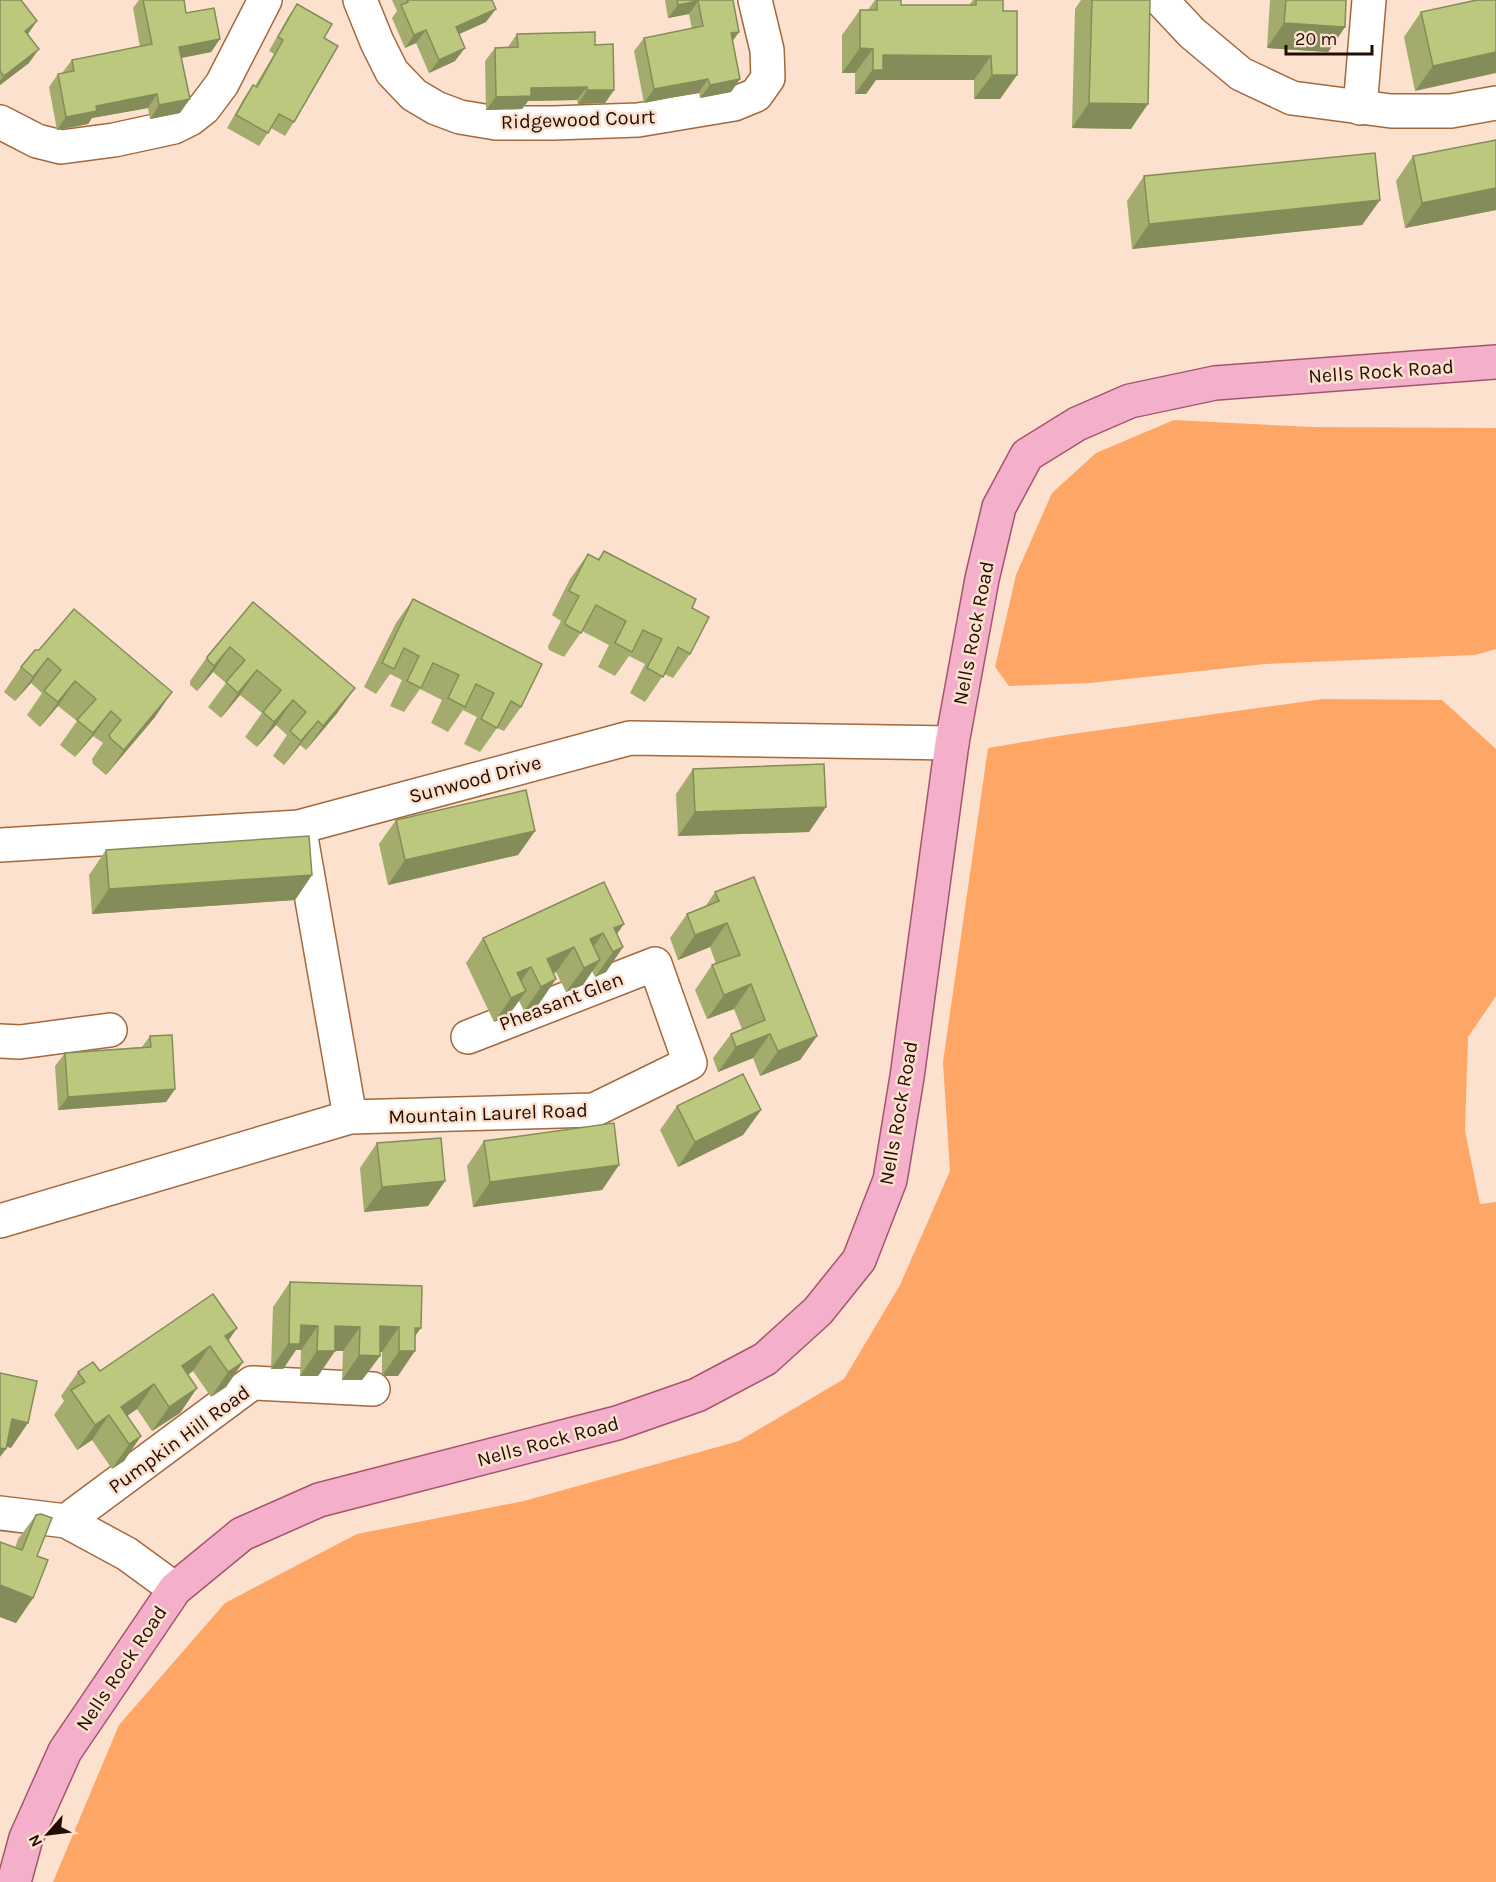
<svg xmlns="http://www.w3.org/2000/svg" width="1496" height="1882" font-family="Karla,sans-serif">
<style>
.green{fill:#fea666}
.lines{fill:none;stroke-linecap:round;stroke-linejoin:round}
.minor-casing{stroke:#a4683d;stroke-width:36}
.major-casing{stroke:#a6546e;stroke-width:36}
.minor{stroke:#fff;stroke-width:33}
.major{stroke:#f4afcb;stroke-width:33}
.wall{fill:#a3ac6d}
.shaded-wall{fill:#848c59}
.building{fill:#bdc87f;stroke:#848c59;stroke-width:1.5}
.labels{text-anchor:middle;stroke-width:5;stroke-linejoin:round;paint-order:stroke}
.street-label{font-size:20px;fill:#230d00;stroke:#fce1cf}
</style>
<rect width="100%" height="100%" fill="#fce1cf"/>
<!-- green -->
<g class="green">
<path d="M 1174,420 L 1311,427 L 1496,428 L 1496,649 L 1475,655 L 1265,664 L 1090,683 L 1009,686 L 995,667 L 1016,575 L 1052,493 L 1096,453 Z"/>
<path d="M 1323,699 L 1442,700 L 1496,749 L 1496,996 L 1468,1037 L 1465,1131 L 1480,1204 L 1496,1202 L 1496,1882 L 53,1882 L 119,1725 L 225,1603 L 357,1534 L 524,1501 L 739,1441 L 844,1379 L 900,1285 L 950,1171 L 943,1062 L 988,748 L 1065,735 Z"/>
</g>
<g class="lines">
<!-- minor casing -->
<g class="minor-casing">
<g id="minor">
<path d="M 360,0 L 377,42 L 392,72 L 414,95 L 436,108 L 460,117 L 496,123 L 554,123 L 638,120 L 734,104 L 756,95 L 768,78 L 767,50 L 755,0"/>
<path d="M 1161,0 L 1192,33 L 1241,74 L 1292,98 L 1391,111 L 1451,111 L 1496,103"/>
<path d="M 1360,108 L 1369,0"/>
<path d="M 0,122 L 37,141 L 61,147 L 114,140 L 174,127 L 190,119 L 204,108 L 222,84 L 265,0"/>
<path d="M 301,837 L 350,1117"/>
<path d="M 0,845 L 299,827 L 630,738 L 952,743"/>
<path d="M 0,1041 L 20,1042 L 110,1030"/>
<path d="M 0,1221 L 350,1117 L 594,1110 L 690,1063 L 655,964 L 468,1037"/>
<path d="M 0,1513 L 66,1521 L 127,1554 L 175,1589"/>
<path d="M 66,1521 L 252,1383 L 373,1389"/>
</g>
</g>
<!-- major casing -->
<g class="major-casing">
<path id="major" d="M 14,1882 L 26,1838 L 65,1751 L 175,1589 L 242,1534 L 319,1500 L 617,1423 L 697,1395 L 765,1359 L 818,1311 L 859,1260 L 890,1180 L 907,1077 L 952,743 L 982,579 L 999,507 L 1027,455 L 1077,424 L 1130,401 L 1215,383 L 1496,362"/>
</g>
<!-- minor -->
<use href="#minor" class="minor"/>
<!-- major -->
<use href="#major" class="major"/>
</g>
<!-- wall -->
<g class="wall">
<path d="M 0,0 L 27,35 L 29,63 L 0,85 Z"/>
<path d="M 139,0 L 184,0 L 186,13 L 220,39 L 211,52 L 182,58 L 180,113 L 150,119 L 148,108 L 92,118 L 88,124 L 57,130 L 49,87 L 58,74 L 62,73 L 72,60 L 140,47 L 133,8 Z"/>
<path d="M 392,0 L 492,0 L 486,22 L 459,34 L 455,61 L 429,73 L 416,43 L 405,48 L 392,18 L 397,11 Z"/>
<path d="M 665,0 L 733,0 L 733,41 L 740,79 L 731,92 L 700,98 L 699,92 L 644,103 L 634,51 L 644,38 L 692,29 L 689,14 L 668,18 Z"/>
<path d="M 875,0 L 901,0 L 901,5 L 969,5 L 973,0 L 1003,0 L 1003,11 L 1017,75 L 1000,99 L 974,99 L 974,80 L 876,80 L 866,94 L 855,94 L 855,73 L 842,73 L 842,35 L 860,10 L 868,10 Z"/>
<path d="M 1081,0 L 1150,0 L 1131,129 L 1072,128 L 1075,9 Z"/>
<path d="M 1270,0 L 1346,0 L 1345,27 L 1328,52 L 1267,48 Z"/>
<path d="M 1496,0 L 1415,91 L 1404,37 L 1421,12 Z"/>
<path d="M 297,4 L 324,38 L 294,122 L 285,136 L 271,128 L 259,146 L 227,128 L 244,98 L 253,85 L 255,86 L 274,54 L 269,51 L 288,17 Z"/>
<path d="M 517,34 L 595,45 L 614,90 L 605,103 L 578,104 L 577,100 L 528,101 L 522,109 L 486,110 L 485,61 L 495,48 L 508,47 Z"/>
<path d="M 1496,140 L 1496,210 L 1405,228 L 1396,181 L 1413,156 Z"/>
<path d="M 1144,176 L 1380,200 L 1362,225 L 1132,249 L 1127,201 Z"/>
<path d="M 604,551 L 692,608 L 690,654 L 673,678 L 664,674 L 645,702 L 630,693 L 645,664 L 629,656 L 615,676 L 598,667 L 609,645 L 582,631 L 564,657 L 549,650 L 548,646 L 561,621 L 552,615 L 570,579 L 588,554 L 598,559 Z"/>
<path d="M 413,599 L 521,707 L 504,731 L 497,728 L 480,752 L 464,744 L 477,717 L 463,710 L 448,732 L 431,723 L 442,700 L 420,689 L 404,712 L 390,706 L 402,680 L 390,674 L 376,694 L 364,687 L 396,623 Z"/>
<path d="M 253,602 L 338,712 L 306,750 L 300,745 L 284,765 L 273,756 L 287,735 L 276,725 L 257,747 L 245,737 L 262,713 L 240,695 L 221,718 L 208,707 L 226,683 L 213,672 L 197,691 L 190,685 L 190,681 L 207,657 Z"/>
<path d="M 35,650 L 155,717 L 106,775 L 93,764 L 92,759 L 103,743 L 93,736 L 75,757 L 60,745 L 77,721 L 58,706 L 40,727 L 27,715 L 42,693 L 31,683 L 15,701 L 4,692 L 21,667 Z"/>
<path d="M 693,769 L 826,807 L 809,832 L 678,836 L 676,794 Z"/>
<path d="M 396,820 L 535,831 L 518,855 L 388,885 L 379,844 Z"/>
<path d="M 106,850 L 312,875 L 295,900 L 92,914 L 89,875 Z"/>
<path d="M 604,882 L 617,934 L 623,947 L 606,972 L 595,977 L 592,971 L 583,985 L 566,992 L 556,972 L 554,973 L 539,1004 L 524,1011 L 519,1001 L 508,1016 L 494,1022 L 466,963 L 483,938 Z"/>
<path d="M 715,892 L 817,1036 L 800,1060 L 760,1076 L 753,1058 L 718,1072 L 713,1058 L 731,1034 L 742,1029 L 734,1009 L 707,1019 L 695,990 L 712,965 L 716,964 L 710,947 L 678,960 L 670,938 L 687,914 L 705,907 Z"/>
<path d="M 150,1036 L 175,1089 L 166,1102 L 58,1110 L 55,1066 L 65,1053 L 142,1047 Z"/>
<path d="M 677,1106 L 761,1110 L 743,1135 L 678,1167 L 660,1130 Z"/>
<path d="M 484,1141 L 619,1165 L 602,1190 L 473,1207 L 467,1166 Z"/>
<path d="M 377,1143 L 445,1181 L 428,1206 L 364,1212 L 360,1168 Z"/>
<path d="M 290,1282 L 422,1286 L 415,1335 L 398,1376 L 382,1376 L 382,1352 L 380,1352 L 380,1356 L 362,1380 L 342,1380 L 343,1351 L 335,1351 L 318,1376 L 300,1376 L 301,1350 L 296,1350 L 283,1369 L 271,1369 L 273,1307 Z"/>
<path d="M 237,1328 L 228,1340 L 243,1362 L 226,1387 L 211,1397 L 193,1371 L 188,1375 L 197,1388 L 180,1413 L 152,1431 L 137,1409 L 127,1416 L 141,1436 L 124,1461 L 112,1469 L 92,1440 L 77,1450 L 54,1415 L 64,1401 L 61,1396 L 78,1372 L 100,1371 Z"/>
<path d="M 36,1515 L 37,1556 L 33,1598 L 16,1623 L 0,1617 L 0,1542 L 15,1548 L 18,1539 Z"/>
</g>
<!-- shaded-wall -->
<g class="shaded-wall">
<path d="M 698,1 L 689,14 L 668,18 L 678,5 Z"/>
<path d="M 496,9 L 486,22 L 446,40 L 456,27 Z"/>
<path d="M 37,21 L 28,34 L 15,44 L 25,31 Z"/>
<path d="M 1284,23 L 1345,27 L 1328,52 L 1267,48 Z"/>
<path d="M 426,30 L 416,43 L 405,48 L 414,35 Z"/>
<path d="M 739,32 L 730,45 L 731,33 Z"/>
<path d="M 220,39 L 211,52 L 170,60 L 179,47 Z"/>
<path d="M 465,48 L 455,61 L 429,73 L 439,60 Z"/>
<path d="M 860,48 L 873,49 L 855,73 L 842,73 Z"/>
<path d="M 39,49 L 29,63 L 0,85 L 0,81 L 4,76 Z"/>
<path d="M 1496,52 L 1496,73 L 1415,91 L 1433,66 Z"/>
<path d="M 883,55 L 991,56 L 974,80 L 876,80 L 866,94 L 855,94 Z"/>
<path d="M 992,75 L 1017,75 L 1000,99 L 974,99 Z"/>
<path d="M 708,79 L 699,92 L 644,103 L 654,89 Z"/>
<path d="M 740,79 L 731,92 L 700,98 L 710,85 Z"/>
<path d="M 587,87 L 577,100 L 528,101 L 522,109 L 486,110 L 496,97 L 531,88 Z"/>
<path d="M 587,90 L 614,90 L 605,103 L 578,104 Z"/>
<path d="M 157,94 L 148,108 L 92,118 L 88,124 L 57,130 L 66,117 L 96,106 Z"/>
<path d="M 190,99 L 180,113 L 150,119 L 159,105 Z"/>
<path d="M 1089,103 L 1148,104 L 1131,129 L 1072,128 Z"/>
<path d="M 1496,188 L 1496,210 L 1405,228 L 1422,203 Z"/>
<path d="M 1380,200 L 1362,225 L 1132,249 L 1149,224 Z"/>
<path d="M 230,647 L 213,672 L 197,691 L 214,666 Z"/>
<path d="M 48,658 L 31,683 L 15,701 L 33,677 Z"/>
<path d="M 257,670 L 240,695 L 221,718 L 238,693 Z"/>
<path d="M 75,681 L 58,706 L 40,727 L 58,702 Z"/>
<path d="M 355,688 L 338,712 L 306,750 L 323,726 Z"/>
<path d="M 172,692 L 155,717 L 106,775 L 124,750 Z"/>
<path d="M 293,700 L 276,725 L 257,747 L 274,722 Z"/>
<path d="M 111,711 L 93,736 L 75,757 L 93,733 Z"/>
<path d="M 318,721 L 300,745 L 284,765 L 301,741 Z"/>
<path d="M 826,807 L 809,832 L 678,836 L 695,812 Z"/>
<path d="M 535,831 L 518,855 L 388,885 L 405,860 Z"/>
<path d="M 312,875 L 295,900 L 92,914 L 109,889 Z"/>
<path d="M 727,923 L 710,947 L 678,960 L 695,935 Z"/>
<path d="M 624,924 L 609,945 L 614,928 Z"/>
<path d="M 603,933 L 586,958 L 590,939 Z"/>
<path d="M 574,947 L 556,972 L 538,980 L 547,959 Z"/>
<path d="M 623,947 L 606,972 L 595,977 L 613,952 Z"/>
<path d="M 600,960 L 583,985 L 566,992 L 584,968 Z"/>
<path d="M 531,967 L 514,991 L 517,973 Z"/>
<path d="M 556,979 L 539,1004 L 524,1011 L 541,987 Z"/>
<path d="M 751,984 L 734,1009 L 707,1019 L 724,995 Z"/>
<path d="M 526,991 L 508,1016 L 494,1022 L 511,998 Z"/>
<path d="M 770,1034 L 753,1058 L 718,1072 L 736,1047 Z"/>
<path d="M 817,1036 L 800,1060 L 760,1076 L 778,1051 Z"/>
<path d="M 175,1089 L 166,1102 L 58,1110 L 68,1097 Z"/>
<path d="M 761,1110 L 743,1135 L 678,1167 L 695,1142 Z"/>
<path d="M 619,1165 L 602,1190 L 473,1207 L 490,1182 Z"/>
<path d="M 445,1181 L 428,1206 L 364,1212 L 382,1187 Z"/>
<path d="M 301,1325 L 318,1326 L 301,1350 L 296,1350 L 283,1369 L 271,1369 Z"/>
<path d="M 335,1326 L 360,1327 L 343,1351 L 318,1351 Z"/>
<path d="M 380,1326 L 399,1327 L 382,1352 L 363,1351 Z"/>
<path d="M 237,1328 L 220,1353 L 225,1336 Z"/>
<path d="M 415,1328 L 421,1328 L 404,1351 L 415,1351 L 398,1376 L 382,1376 Z"/>
<path d="M 210,1346 L 193,1371 L 164,1390 L 182,1366 Z"/>
<path d="M 317,1351 L 335,1351 L 318,1376 L 300,1376 Z"/>
<path d="M 359,1355 L 380,1356 L 362,1380 L 342,1380 Z"/>
<path d="M 243,1362 L 226,1387 L 211,1397 L 228,1372 Z"/>
<path d="M 154,1384 L 137,1409 L 115,1424 L 121,1407 Z"/>
<path d="M 197,1388 L 180,1413 L 152,1431 L 169,1407 Z"/>
<path d="M 109,1415 L 92,1440 L 77,1450 L 95,1425 Z"/>
<path d="M 12,1419 L 28,1423 L 11,1448 L 0,1445 Z"/>
<path d="M 141,1436 L 124,1461 L 112,1469 L 129,1444 Z"/>
<path d="M 0,1448 L 6,1449 L 0,1457 Z"/>
<path d="M 0,1585 L 33,1598 L 16,1623 L 0,1617 Z"/>
</g>
<!-- building -->
<g class="building">
<path d="M 0,0 L 21,0 L 37,21 L 25,31 L 39,49 L 4,76 L 0,71 Z"/>
<path d="M 143,0 L 184,0 L 186,13 L 214,8 L 220,39 L 179,47 L 190,99 L 159,105 L 157,94 L 96,106 L 97,111 L 66,117 L 58,74 L 74,71 L 72,60 L 152,44 Z"/>
<path d="M 407,0 L 492,0 L 496,9 L 456,27 L 465,48 L 439,60 L 426,30 L 414,35 L 401,5 L 408,2 Z"/>
<path d="M 677,0 L 733,0 L 739,32 L 731,33 L 740,79 L 710,85 L 708,79 L 654,89 L 644,38 L 703,26 L 698,1 L 678,5 Z"/>
<path d="M 877,0 L 901,0 L 901,5 L 976,5 L 976,0 L 1003,0 L 1003,11 L 1017,11 L 1017,75 L 992,75 L 991,56 L 883,55 L 883,70 L 873,70 L 873,49 L 860,48 L 860,10 L 877,10 Z"/>
<path d="M 1092,0 L 1150,0 L 1148,104 L 1089,103 Z"/>
<path d="M 1286,0 L 1346,0 L 1345,27 L 1284,23 Z"/>
<path d="M 1477,0 L 1496,0 L 1496,52 L 1433,66 L 1421,12 Z"/>
<path d="M 297,4 L 332,24 L 324,38 L 338,46 L 294,122 L 279,114 L 268,133 L 236,115 L 253,85 L 257,87 L 283,40 L 278,37 Z"/>
<path d="M 595,32 L 595,45 L 613,44 L 614,90 L 587,90 L 587,87 L 531,88 L 531,96 L 496,97 L 495,48 L 518,47 L 517,34 Z"/>
<path d="M 1496,140 L 1496,188 L 1422,203 L 1413,156 Z"/>
<path d="M 1375,153 L 1380,200 L 1149,224 L 1144,176 Z"/>
<path d="M 604,551 L 696,599 L 692,608 L 709,617 L 690,654 L 678,647 L 663,677 L 647,668 L 662,639 L 643,630 L 632,652 L 615,643 L 626,621 L 596,605 L 581,633 L 566,625 L 565,622 L 579,596 L 569,591 L 588,554 L 599,560 Z"/>
<path d="M 413,599 L 542,664 L 521,707 L 511,701 L 497,728 L 481,719 L 494,693 L 476,684 L 465,707 L 448,698 L 459,675 L 433,663 L 421,688 L 407,681 L 419,656 L 404,648 L 394,669 L 382,663 Z"/>
<path d="M 253,602 L 355,688 L 323,726 L 318,721 L 301,741 L 290,731 L 306,712 L 293,700 L 274,722 L 263,712 L 281,690 L 257,670 L 238,693 L 226,682 L 245,660 L 230,647 L 214,666 L 208,660 L 207,657 Z"/>
<path d="M 74,609 L 172,692 L 124,750 L 111,739 L 109,735 L 121,720 L 111,711 L 93,733 L 77,720 L 96,699 L 75,681 L 58,702 L 44,691 L 61,670 L 48,658 L 33,677 L 21,667 L 35,650 L 39,650 Z"/>
<path d="M 824,764 L 826,807 L 695,812 L 693,769 Z"/>
<path d="M 526,790 L 535,831 L 405,860 L 396,820 Z"/>
<path d="M 309,836 L 312,875 L 109,889 L 106,850 Z"/>
<path d="M 754,877 L 817,1036 L 778,1051 L 770,1034 L 736,1047 L 731,1034 L 765,1020 L 751,984 L 724,995 L 712,965 L 740,955 L 727,923 L 695,935 L 687,914 L 719,901 L 715,892 Z"/>
<path d="M 604,882 L 624,924 L 614,928 L 623,947 L 613,952 L 603,933 L 590,939 L 600,960 L 584,968 L 574,947 L 547,959 L 556,979 L 541,987 L 531,967 L 517,973 L 526,991 L 511,998 L 483,938 Z"/>
<path d="M 172,1035 L 175,1089 L 68,1097 L 65,1053 L 151,1047 L 150,1036 Z"/>
<path d="M 743,1074 L 761,1110 L 695,1142 L 677,1106 Z"/>
<path d="M 614,1123 L 619,1165 L 490,1182 L 484,1141 Z"/>
<path d="M 441,1138 L 445,1181 L 382,1187 L 377,1143 Z"/>
<path d="M 290,1282 L 422,1286 L 421,1328 L 415,1328 L 415,1351 L 399,1351 L 399,1327 L 380,1326 L 380,1356 L 359,1355 L 360,1327 L 335,1326 L 335,1351 L 317,1351 L 318,1326 L 301,1325 L 300,1344 L 289,1344 Z"/>
<path d="M 213,1294 L 237,1328 L 225,1336 L 243,1362 L 228,1372 L 210,1346 L 182,1366 L 197,1388 L 169,1407 L 154,1384 L 121,1407 L 141,1436 L 129,1444 L 109,1415 L 95,1425 L 71,1390 L 85,1382 L 78,1372 L 93,1362 L 100,1371 Z"/>
<path d="M 0,1373 L 37,1381 L 28,1423 L 12,1419 L 6,1449 L 0,1448 Z"/>
<path d="M 41,1514 L 52,1518 L 37,1556 L 48,1560 L 33,1598 L 0,1585 L 0,1542 L 22,1550 L 36,1515 Z"/>
</g>
<g class="labels">
<!-- street labels -->
<g class="street-label">
<text transform="translate(578 119) rotate(-2)" y="7">Ridgewood Court</text>
<text transform="translate(1381 371) rotate(-4)" y="7">Nells Rock Road</text>
<text transform="translate(973 633) rotate(-79)" y="7">Nells Rock Road</text>
<text transform="translate(475 779) rotate(-15)" y="7">Sunwood Drive</text>
<text transform="translate(561 1001) rotate(-21)" y="7">Pheasant Glen</text>
<text transform="translate(488 1113) rotate(-2)" y="7">Mountain Laurel Road</text>
<text transform="translate(898 1113) rotate(-80)" y="7">Nells Rock Road</text>
<text transform="translate(179 1439) rotate(-36)" y="7">Pumpkin Hill Road</text>
<text transform="translate(548 1441) rotate(-15)" y="7">Nells Rock Road</text>
<text transform="translate(121 1668) rotate(-56)" y="7">Nells Rock Road</text>
</g>
</g>
<!-- north arrow -->
<g transform="translate(48 1834) rotate(242)" stroke="#fce1cf" stroke-width="4.5" paint-order="stroke">
<path d="M0-4.5L10 22L0 15L-10 22Z" fill="#230d00"/>
<text y="-9" font-size="16" font-weight="bold" text-anchor="middle" fill="#230d00">N</text>
</g>
<!-- scale -->
<path d="M1286 45v9h86v-9" fill="none" stroke="#230d00" stroke-width="3"/>
<text x="1295" y="45" font-size="18" fill="#230d00" stroke="#fce1cf" stroke-width="4.5" paint-order="stroke">20 m</text>
</svg>
